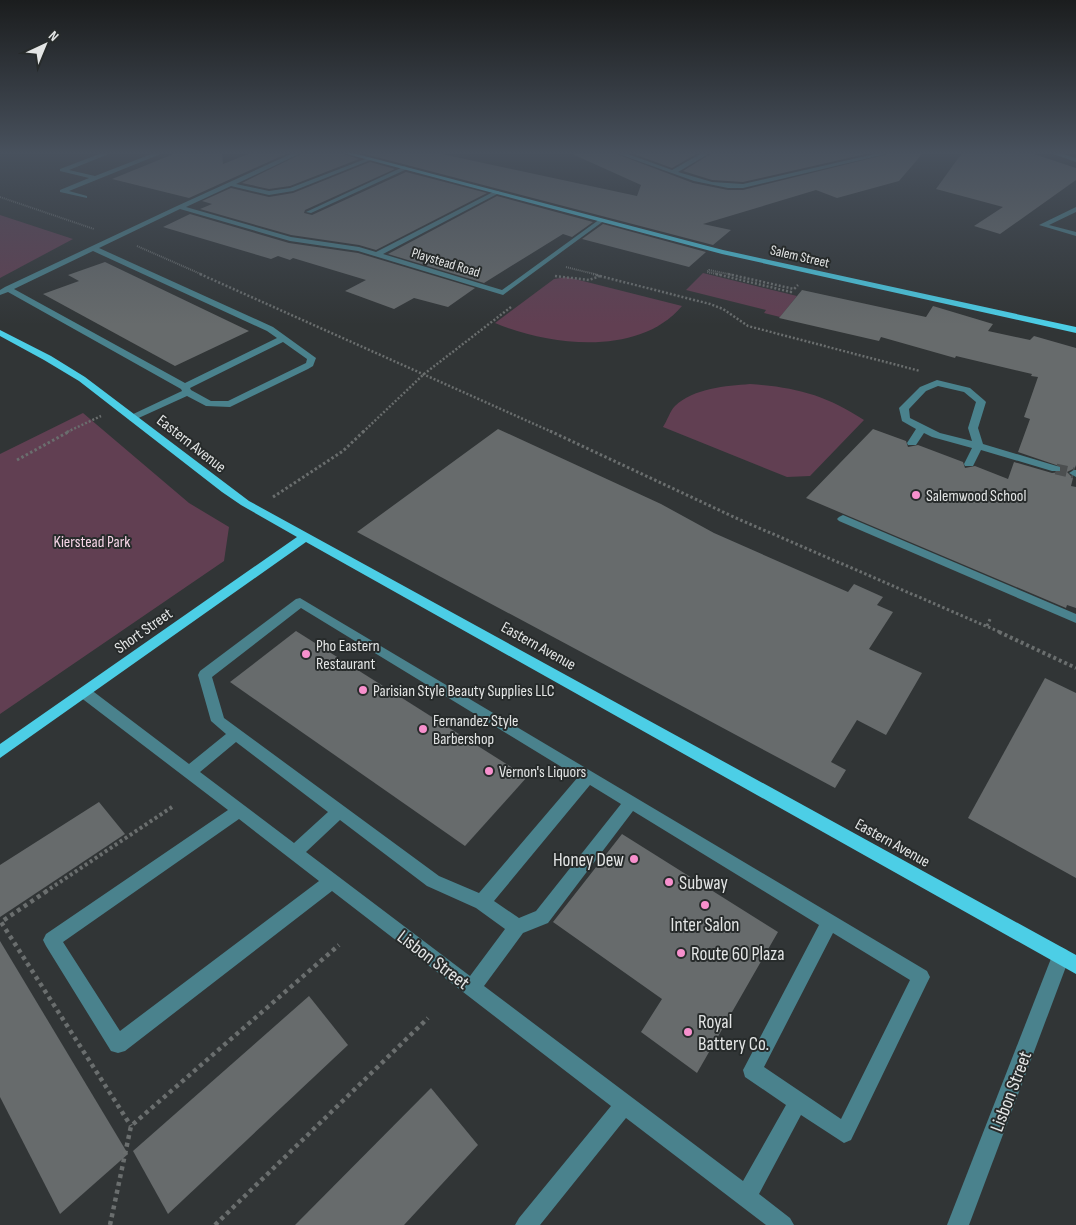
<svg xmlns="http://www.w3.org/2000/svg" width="1076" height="1225" font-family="'Sofia Sans Condensed',sans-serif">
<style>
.green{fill:#613f52}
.building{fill:#676b6c}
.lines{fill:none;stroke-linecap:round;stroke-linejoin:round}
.minor-tunnel{stroke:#4c4f50;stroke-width:11;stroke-dasharray:11 5.5;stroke-linecap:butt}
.path-far4{stroke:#6a6e6e;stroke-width:2;stroke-dasharray:1 1;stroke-linecap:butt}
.path-far3{stroke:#6a6e6e;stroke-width:2.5;stroke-dasharray:2 2;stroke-linecap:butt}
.path-far2{stroke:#6a6e6e;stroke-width:3;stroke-dasharray:2.5 2.5;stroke-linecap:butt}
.path-far1{stroke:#6a6e6e;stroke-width:4;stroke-dasharray:3 3;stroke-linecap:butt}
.path{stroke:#6a6e6e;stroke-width:4.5;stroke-dasharray:4 4;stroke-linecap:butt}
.minor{fill:#4a828d;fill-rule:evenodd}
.major{fill:#4ccee6;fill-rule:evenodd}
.poi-dot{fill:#f790cd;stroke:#272b2b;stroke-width:2}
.labels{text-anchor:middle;stroke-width:4;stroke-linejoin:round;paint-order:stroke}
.far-street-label{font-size:14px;fill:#e3e5e5;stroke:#272b2b}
.street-label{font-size:16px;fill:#e3e5e5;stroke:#272b2b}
.poi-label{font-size:16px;fill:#e3e5e5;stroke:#272b2b;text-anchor:start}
.park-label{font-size:16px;fill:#f7d6e8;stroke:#272b2b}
.near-poi-label{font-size:19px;fill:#e3e5e5;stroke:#272b2b;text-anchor:start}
.near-street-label{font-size:19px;fill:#e3e5e5;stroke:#272b2b}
</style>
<rect width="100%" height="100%" fill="#313536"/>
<!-- green -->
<g class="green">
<path d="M 0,215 L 73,239 L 0,278 Z"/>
<path d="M 703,273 L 797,296 L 780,317 L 764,313 L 766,310 L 686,290 Z"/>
<path d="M 567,277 L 682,306 C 639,357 550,346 495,323 L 554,279 Z"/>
<path d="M 750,384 C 795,387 826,395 864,420 L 810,476 L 787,477 L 663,427 C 667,421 670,411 675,406 C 694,388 726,386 750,384 Z"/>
<path d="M 83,413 L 189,503 L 229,527 L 224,561 L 0,714 L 0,454 Z"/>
</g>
<!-- building -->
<g class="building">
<path d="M 176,153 L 222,153 L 223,164 L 251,153 L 288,153 L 189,198 L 112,179 Z"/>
<path d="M 303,153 L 341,153 L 359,159 L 290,186 L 269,189 L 242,183 Z"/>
<path d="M 361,153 L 437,153 L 637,196 L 641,185 L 570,153 L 614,153 L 693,183 L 728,190 L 743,190 L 892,153 L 923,153 L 899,181 L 837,198 L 816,190 L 703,224 L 731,230 L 713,245 Z"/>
<path d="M 631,153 L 698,153 L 672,168 Z"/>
<path d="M 712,153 L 870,153 L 743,182 L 712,180 L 683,171 Z"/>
<path d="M 962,153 L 1031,153 L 1076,168 L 1076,180 L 1000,234 L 974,226 L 1003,207 L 936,189 Z"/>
<path d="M 370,162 L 395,169 L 305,210 L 304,213 L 312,215 L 406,172 L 487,193 L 376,250 L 359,245 L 291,235 L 200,209 L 212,204 L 202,201 L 231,188 L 269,197 L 293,193 Z"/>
<path d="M 497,196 L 593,222 L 572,237 L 563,234 L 484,283 L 388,254 Z"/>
<path d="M 190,214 L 289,243 L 358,253 L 475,288 L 448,307 L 414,298 L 394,309 L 345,291 L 366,280 L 293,258 L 290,260 L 278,256 L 271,259 L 163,227 Z"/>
<path d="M 603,224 L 706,252 L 689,267 L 582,239 Z"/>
<path d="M 105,262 L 249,331 L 175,366 L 43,294 L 79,281 L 68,275 Z"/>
<path d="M 802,290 L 926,317 L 933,306 L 993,324 L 988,331 L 1030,340 L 1034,336 L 1076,348 L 1076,465 L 1075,468 L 1067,472 L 1073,478 L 1071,486 L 1076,487 L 1076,608 L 1067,605 L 1066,608 L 806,498 L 873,429 L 906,441 L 908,447 L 918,445 L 963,462 L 965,468 L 975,466 L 1008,479 L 1014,462 L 1052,473 L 1061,472 L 1062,467 L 1018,452 L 1030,419 L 1024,417 L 1038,377 L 1031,376 L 1032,374 L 956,356 L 955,358 L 881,337 L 879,341 L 779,318 Z"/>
<path d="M 498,429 L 661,504 L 714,533 L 848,592 L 854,584 L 883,597 L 877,605 L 893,612 L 869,649 L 922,673 L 886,735 L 857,720 L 831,762 L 846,770 L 835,788 L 357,532 Z"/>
<path d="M 296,631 L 527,777 L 465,846 L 230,682 Z"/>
<path d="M 1045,678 L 1076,693 L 1076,878 L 968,818 Z"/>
<path d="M 99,802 L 125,834 L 0,917 L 0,865 Z"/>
<path d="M 622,834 L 778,932 L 697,1073 L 641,1032 L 662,999 L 553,922 Z"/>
<path d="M 0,941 L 128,1154 L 60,1214 L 0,1097 Z"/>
<path d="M 309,996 L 348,1045 L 168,1214 L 133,1151 Z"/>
<path d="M 431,1088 L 478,1145 L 404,1225 L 295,1225 Z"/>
</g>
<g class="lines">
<!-- minor-tunnel -->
<path class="minor-tunnel" d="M 1056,469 L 1074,473"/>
<!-- path-far4 -->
<g class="path-far4">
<path d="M 0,197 L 94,229"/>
<path d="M 137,246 L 203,275"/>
<path d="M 566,267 L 598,275"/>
<path d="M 722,275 L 707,272 L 709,270 L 733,275"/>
</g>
<!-- path-far3 -->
<g class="path-far3">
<path d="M 200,274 L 552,432"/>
<path d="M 716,274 L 791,292 L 789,294"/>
<path d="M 728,274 L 794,289 L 798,285"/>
<path d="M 555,276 L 589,280 L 600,276 L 593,274"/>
<path d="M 600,276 L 710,304 L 723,309 L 748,326 L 920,371"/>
<path d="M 67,432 L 101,416"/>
<path d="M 363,432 L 424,374 L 511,307"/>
</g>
<!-- path-far2 -->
<g class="path-far2">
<path d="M 550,431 L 736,518 L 1002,633"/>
<path d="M 17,460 L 70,431"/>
<path d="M 273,497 L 343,451 L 364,431"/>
<path d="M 987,626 L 991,617"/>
</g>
<!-- path-far1 -->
<g class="path-far1">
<path d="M 999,632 L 1076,668"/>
<path d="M 45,892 L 172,807"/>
</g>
<!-- path -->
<g class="path">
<path d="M 47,891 L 1,922 L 131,1126"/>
<path d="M 110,1225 L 131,1126 L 339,945"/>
<path d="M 215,1225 L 428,1018"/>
</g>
<!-- minor -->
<g class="minor">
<path d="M 102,153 L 111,153 L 69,170 L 95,176 L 154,153 L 163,153 L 69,191 L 87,196 L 87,198 L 60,192 L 60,190 L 89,178 L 60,171 L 60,169 Z"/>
<path d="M 293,153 L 301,153 L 236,184 L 269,191 L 290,188 L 368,158 L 373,159 L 293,191 L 269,195 L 231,186 L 186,207 L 291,237 L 359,247 L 376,252 L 495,191 L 499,191 L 499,193 L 383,254 L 502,290 L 600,219 L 605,220 L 503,295 L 358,251 L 290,241 L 180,209 L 99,248 L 273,327 L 316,358 L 313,366 L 308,369 L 230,407 L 206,406 L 187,396 L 132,421 L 129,420 L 129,416 L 182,391 L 181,389 L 8,292 L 0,295 L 0,290 L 5,287 L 177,206 ZM 93,251 L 267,331 L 277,338 L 185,383 L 14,289 ZM 283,342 L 307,359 L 306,363 L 228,401 L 211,401 L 191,390 L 190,388 Z"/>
<path d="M 616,153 L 625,153 L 672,170 L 702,153 L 710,153 L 678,172 L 712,182 L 743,184 L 879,153 L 890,153 L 743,188 L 728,188 L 694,181 Z"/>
<path d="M 1050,153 L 1060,153 L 1076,158 L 1076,162 Z"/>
<path d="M 405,166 L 407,169 L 311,213 L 306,212 Z"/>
<path d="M 1076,207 L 1076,212 L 1049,225 L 1076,232 L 1076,236 L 1039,225 Z"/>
<path d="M 937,380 L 970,388 L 984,400 L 986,402 L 978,428 L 983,444 L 1060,467 L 1060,471 L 1052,471 L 981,450 L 973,466 L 965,466 L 964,464 L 972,448 L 932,437 L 924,433 L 916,445 L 908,445 L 907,443 L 916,429 L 902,421 L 899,408 L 920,387 ZM 938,386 L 964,392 L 976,402 L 968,428 L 972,441 L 940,433 L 910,418 L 909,409 L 926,391 Z"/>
<path d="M 1074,470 L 1076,470 L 1076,477 L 1069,473 Z"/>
<path d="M 843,515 L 1076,614 L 1076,623 L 839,521 L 837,519 L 839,517 Z"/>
<path d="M 300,598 L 927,971 L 930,977 L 927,983 L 851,1140 L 844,1143 L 801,1115 L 759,1194 L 790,1218 L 794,1225 L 766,1225 L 626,1118 L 540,1225 L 515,1225 L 519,1218 L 611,1106 L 332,891 L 125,1051 L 118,1053 L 111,1051 L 46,946 L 43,940 L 46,934 L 228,810 L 80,697 L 78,693 L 80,689 L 90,689 L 189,764 L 226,734 L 211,721 L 198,675 L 200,671 L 296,599 ZM 301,608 L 578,777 L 479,893 L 439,876 L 224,718 L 212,677 ZM 236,742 L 328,812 L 294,843 L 200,772 ZM 590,785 L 621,804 L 536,911 L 519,918 L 494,901 ZM 633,811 L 819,925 L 743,1070 L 745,1077 L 786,1105 L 743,1181 L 484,986 L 523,933 L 548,923 ZM 239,819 L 319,881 L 120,1031 L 63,942 ZM 340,820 L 427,886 L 476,908 L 505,929 L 470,976 L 306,852 ZM 833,933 L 910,980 L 841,1119 L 764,1067 Z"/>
<path d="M 1061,947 L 1067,950 L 1070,956 L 969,1225 L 947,1225 L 1052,956 L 1055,950 Z"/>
</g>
<!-- major -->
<g class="major">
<path d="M 343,153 L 353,153 L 723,250 L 1076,327 L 1076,333 L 722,254 Z"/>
<path d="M 0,330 L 51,356 L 85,377 L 249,501 L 1076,955 L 1076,974 L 306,542 L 0,758 L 0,744 L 297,537 L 241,505 L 222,492 L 79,381 L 44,360 L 0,336 Z"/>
</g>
</g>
<!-- sky -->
<linearGradient id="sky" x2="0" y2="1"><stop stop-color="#1b1d1e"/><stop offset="0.47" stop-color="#48515d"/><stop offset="1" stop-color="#48515d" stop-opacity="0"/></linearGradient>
<rect width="1076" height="325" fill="url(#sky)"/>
<!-- markers -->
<g class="poi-dot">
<circle cx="916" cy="495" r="5"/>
<circle cx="306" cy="654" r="5"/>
<circle cx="363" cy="690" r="5"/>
<circle cx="423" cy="729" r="5"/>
<circle cx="489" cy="771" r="5"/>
<circle cx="634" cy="859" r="5"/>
<circle cx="669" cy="882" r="5"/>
<circle cx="705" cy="905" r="5"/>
<circle cx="681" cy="953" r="5"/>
<circle cx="688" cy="1032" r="5"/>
</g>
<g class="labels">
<!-- far-street labels -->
<g class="far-street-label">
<text transform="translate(800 256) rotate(13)" y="5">Salem Street</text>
<text transform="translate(446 262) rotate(17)" y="5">Playstead Road</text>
</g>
<!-- street labels -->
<g class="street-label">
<text transform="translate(192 443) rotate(38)" y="6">Eastern Avenue</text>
<text transform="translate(143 630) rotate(-35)" y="6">Short Street</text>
<text transform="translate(539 645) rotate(29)" y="6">Eastern Avenue</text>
<text transform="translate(893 842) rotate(29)" y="6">Eastern Avenue</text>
</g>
<!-- poi labels -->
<g class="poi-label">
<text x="926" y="501">Salemwood School</text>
<text x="316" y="651">Pho Eastern<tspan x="316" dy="18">Restaurant</tspan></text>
<text x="373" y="696">Parisian Style Beauty Supplies LLC</text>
<text x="433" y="726">Fernandez Style<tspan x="433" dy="18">Barbershop</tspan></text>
<text x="499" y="777">Vernon's Liquors</text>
</g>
<!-- park labels -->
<g class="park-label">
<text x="92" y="547">Kierstead Park</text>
</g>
<!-- near-poi labels -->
<g class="near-poi-label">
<text x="624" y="866" text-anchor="end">Honey Dew</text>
<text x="679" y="889">Subway</text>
<text x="705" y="931" text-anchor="middle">Inter Salon</text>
<text x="691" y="960">Route 60 Plaza</text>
<text x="698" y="1028">Royal<tspan x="698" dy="22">Battery Co.</tspan></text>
</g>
<!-- near-street labels -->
<g class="near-street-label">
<text transform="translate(434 959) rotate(37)" y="7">Lisbon Street</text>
<text transform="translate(1010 1091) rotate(-69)" y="7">Lisbon Street</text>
</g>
</g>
<!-- north arrow -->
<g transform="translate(45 45) rotate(44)" stroke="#272b2b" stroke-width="4" paint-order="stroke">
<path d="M0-4L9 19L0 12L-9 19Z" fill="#e3e5e5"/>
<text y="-8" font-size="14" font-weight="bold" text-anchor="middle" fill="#e3e5e5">N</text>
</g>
</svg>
